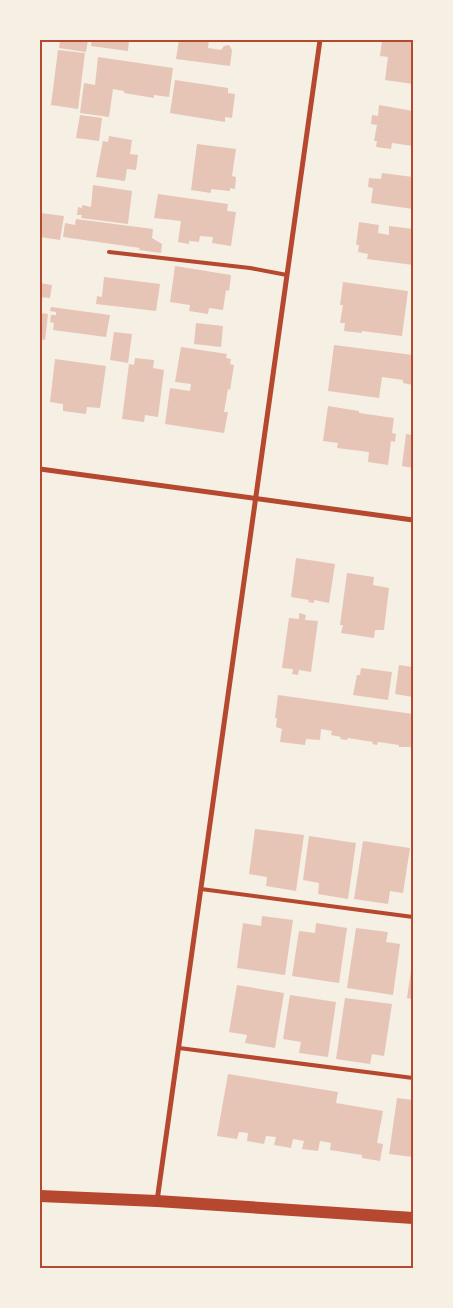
<svg xmlns="http://www.w3.org/2000/svg" width="453" height="1308" font-family="'PT Sans Narrow',sans-serif">
<style>
.building{fill:#e6c5b7}
.lines{fill:none;stroke-linecap:round;stroke-linejoin:round}
.service{stroke:#b5482f;stroke-width:4}
.minor{stroke:#b5482f;stroke-width:5}
.primary{stroke:#b5482f;stroke-width:12}
.neatline{fill:none;stroke:#b5482f;stroke-width:2}
</style>
<rect width="100%" height="100%" fill="#f6efe4"/>
<!-- building -->
<g class="building">
<path d="M 60,40 L 88,40 L 86,52 L 59,48 Z"/>
<path d="M 92,40 L 129,40 L 128,51 L 91,46 Z"/>
<path d="M 179,40 L 209,40 L 208,48 L 221,50 L 224,46 L 229,45 L 232,50 L 230,66 L 176,59 Z"/>
<path d="M 382,40 L 413,40 L 413,84 L 385,80 L 388,57 L 380,56 Z"/>
<path d="M 58,50 L 85,53 L 78,109 L 51,105 Z"/>
<path d="M 98,57 L 173,68 L 169,97 L 154,95 L 154,98 L 124,93 L 124,91 L 113,89 L 109,117 L 80,113 L 84,83 L 95,85 Z"/>
<path d="M 175,80 L 228,88 L 228,93 L 235,94 L 232,118 L 225,117 L 225,122 L 170,113 Z"/>
<path d="M 379,105 L 413,111 L 413,146 L 392,143 L 391,149 L 376,147 L 377,141 L 374,141 L 377,125 L 371,124 L 372,115 L 378,116 Z"/>
<path d="M 80,115 L 102,118 L 99,141 L 76,138 Z"/>
<path d="M 109,136 L 132,140 L 130,154 L 138,155 L 136,170 L 127,169 L 125,181 L 96,177 L 103,141 L 108,142 Z"/>
<path d="M 197,144 L 236,149 L 232,176 L 236,177 L 235,189 L 230,188 L 230,191 L 211,189 L 211,193 L 191,190 Z"/>
<path d="M 382,173 L 413,177 L 413,209 L 371,203 L 373,188 L 368,187 L 369,178 L 381,179 Z"/>
<path d="M 93,185 L 132,191 L 128,224 L 81,218 L 82,215 L 77,215 L 78,207 L 82,208 L 82,205 L 91,207 Z"/>
<path d="M 158,194 L 228,204 L 227,211 L 236,212 L 231,246 L 212,243 L 213,237 L 200,236 L 199,242 L 189,241 L 189,244 L 178,242 L 181,221 L 154,218 Z"/>
<path d="M 40,213 L 64,216 L 60,240 L 40,237 Z"/>
<path d="M 76,219 L 153,229 L 152,238 L 162,244 L 161,253 L 139,250 L 140,248 L 63,237 L 65,223 L 75,225 Z"/>
<path d="M 359,222 L 379,225 L 378,233 L 389,235 L 389,226 L 413,229 L 413,265 L 367,259 L 368,254 L 358,252 L 359,245 L 356,245 Z"/>
<path d="M 175,266 L 231,275 L 229,291 L 226,290 L 223,310 L 209,308 L 208,314 L 189,311 L 190,305 L 170,302 Z"/>
<path d="M 104,277 L 160,284 L 156,311 L 96,304 L 97,296 L 102,297 Z"/>
<path d="M 343,282 L 408,291 L 402,336 L 362,331 L 362,333 L 344,331 L 345,323 L 340,323 L 343,305 L 340,305 Z"/>
<path d="M 40,283 L 52,285 L 50,298 L 40,297 Z"/>
<path d="M 51,307 L 110,315 L 106,337 L 53,330 L 54,323 L 50,322 L 51,315 L 56,315 L 56,312 L 50,311 Z"/>
<path d="M 40,313 L 48,314 L 45,340 L 40,339 Z"/>
<path d="M 196,323 L 223,326 L 221,347 L 194,344 Z"/>
<path d="M 114,332 L 132,334 L 128,363 L 110,360 Z"/>
<path d="M 334,345 L 413,355 L 413,385 L 403,383 L 403,380 L 382,377 L 379,398 L 328,391 Z"/>
<path d="M 181,347 L 227,354 L 226,358 L 231,359 L 230,364 L 234,365 L 230,390 L 228,389 L 224,412 L 228,412 L 224,433 L 165,424 L 170,388 L 190,391 L 191,384 L 175,382 Z"/>
<path d="M 135,358 L 154,360 L 153,368 L 164,370 L 158,417 L 145,415 L 144,422 L 122,419 L 129,364 L 134,365 Z"/>
<path d="M 55,359 L 106,366 L 100,408 L 87,407 L 86,414 L 63,411 L 63,404 L 50,402 Z"/>
<path d="M 328,406 L 359,411 L 359,413 L 394,418 L 392,433 L 396,434 L 395,442 L 391,441 L 388,465 L 368,462 L 369,452 L 337,448 L 338,443 L 323,441 Z"/>
<path d="M 406,434 L 413,435 L 413,468 L 402,466 Z"/>
<path d="M 296,558 L 335,564 L 329,603 L 314,600 L 314,603 L 308,602 L 309,600 L 291,597 Z"/>
<path d="M 347,573 L 374,577 L 373,585 L 389,588 L 384,630 L 375,630 L 374,638 L 341,633 L 343,625 L 340,625 Z"/>
<path d="M 299,613 L 306,615 L 305,620 L 318,621 L 311,672 L 299,670 L 298,675 L 292,674 L 293,669 L 282,668 L 289,618 L 299,619 Z"/>
<path d="M 399,665 L 413,667 L 413,697 L 395,694 Z"/>
<path d="M 361,668 L 392,672 L 388,700 L 353,695 L 357,675 L 360,675 Z"/>
<path d="M 278,695 L 413,714 L 413,747 L 399,747 L 399,745 L 378,742 L 377,745 L 372,744 L 373,742 L 348,738 L 347,740 L 340,739 L 341,737 L 331,735 L 332,731 L 321,729 L 320,740 L 306,739 L 305,745 L 280,742 L 282,729 L 276,727 L 277,718 L 275,718 Z"/>
<path d="M 255,829 L 304,835 L 296,891 L 266,886 L 267,877 L 249,874 Z"/>
<path d="M 309,836 L 356,843 L 348,899 L 318,894 L 319,883 L 303,880 Z"/>
<path d="M 363,841 L 410,848 L 403,893 L 390,891 L 388,904 L 354,899 Z"/>
<path d="M 262,916 L 293,920 L 285,975 L 237,968 L 243,923 L 261,926 Z"/>
<path d="M 316,923 L 347,928 L 339,983 L 292,976 L 299,931 L 315,933 Z"/>
<path d="M 356,928 L 388,932 L 386,942 L 400,944 L 393,995 L 347,988 Z"/>
<path d="M 412,964 L 413,964 L 413,999 L 407,998 Z"/>
<path d="M 237,985 L 284,993 L 275,1048 L 245,1043 L 247,1035 L 229,1032 Z"/>
<path d="M 290,995 L 336,1002 L 328,1057 L 299,1053 L 301,1042 L 283,1039 Z"/>
<path d="M 345,998 L 392,1004 L 384,1056 L 372,1054 L 370,1064 L 336,1059 Z"/>
<path d="M 228,1074 L 338,1092 L 336,1103 L 383,1111 L 377,1143 L 383,1144 L 380,1161 L 362,1158 L 362,1155 L 330,1150 L 331,1143 L 320,1141 L 318,1151 L 302,1149 L 304,1141 L 293,1139 L 291,1148 L 274,1145 L 276,1137 L 266,1136 L 264,1144 L 247,1141 L 248,1133 L 239,1132 L 237,1139 L 217,1136 Z"/>
<path d="M 397,1098 L 413,1100 L 413,1157 L 389,1154 Z"/>
</g>
<g class="lines">
<!-- service -->
<g class="service">
<path d="M 109,252 L 250,268 L 287,275"/>
<path d="M 201,889 L 413,917"/>
<path d="M 179,1048 L 413,1078"/>
</g>
<!-- minor -->
<g class="minor">
<path d="M 40,469 L 413,520"/>
<path d="M 157,1201 L 320,40"/>
</g>
<!-- primary -->
<path class="primary" d="M 40,1196 L 157,1201 L 413,1218"/>
</g>
<!-- border -->
<rect width="453" height="1308" fill="none" stroke="#f6efe4" stroke-width="82"/>
<rect x="41" y="41" width="371" height="1226" class="neatline"/>
</svg>
